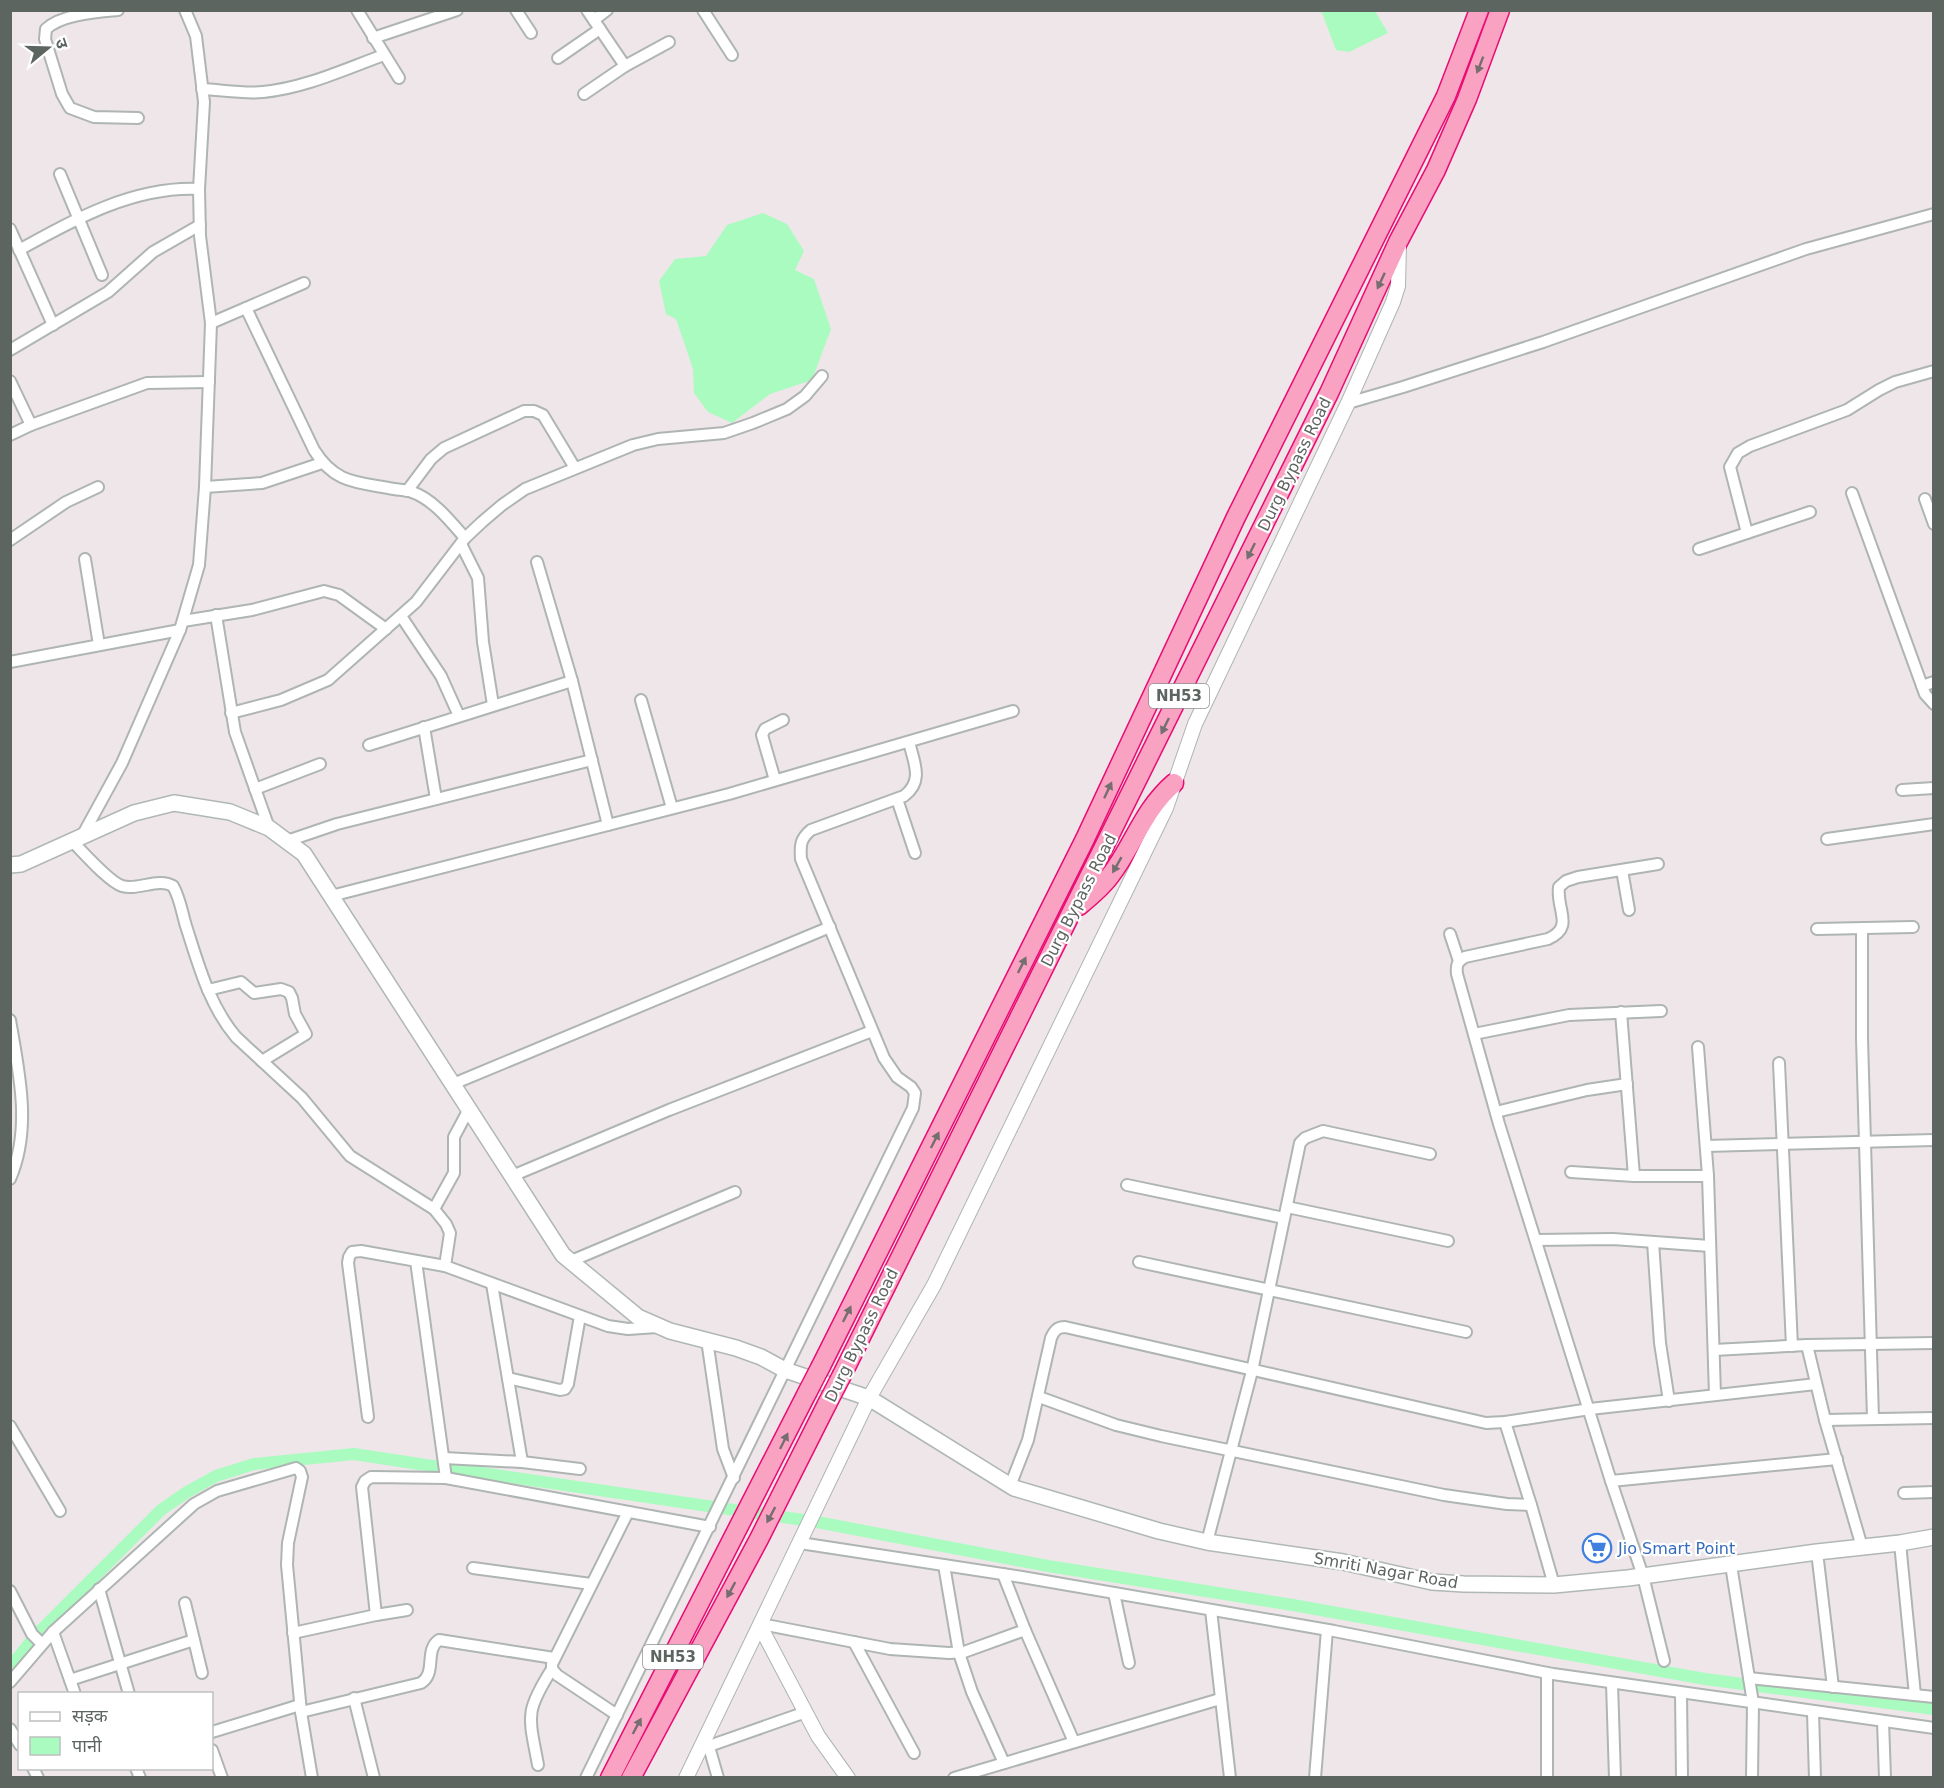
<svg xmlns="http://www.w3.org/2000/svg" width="1944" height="1788" font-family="'DejaVu Sans','Noto Sans Devanagari',sans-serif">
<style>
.water{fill:#aafbc0}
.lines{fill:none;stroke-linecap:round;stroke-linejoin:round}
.canal{stroke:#aafbc0;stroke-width:12}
.minor-casing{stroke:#aeb5b2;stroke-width:14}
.tertiary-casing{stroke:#aeb5b2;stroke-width:16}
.secondary-casing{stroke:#b0b8b4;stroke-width:18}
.trunk-casing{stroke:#ea0b74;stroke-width:21}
.minor{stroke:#fff;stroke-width:10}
.tertiary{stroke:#fff;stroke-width:14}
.secondary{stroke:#fff;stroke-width:15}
.trunk{stroke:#faa2c2;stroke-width:18}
.trunk-bridge-casing{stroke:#ea0b74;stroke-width:21;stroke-linecap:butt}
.trunk-bridge{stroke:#faa2c2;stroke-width:18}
.oneway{fill:#756e70}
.labels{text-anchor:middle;stroke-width:4.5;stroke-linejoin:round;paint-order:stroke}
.shield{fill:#fff;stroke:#8e9390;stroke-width:1.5}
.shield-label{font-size:15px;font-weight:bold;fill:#5d6561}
.street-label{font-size:16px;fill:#5d6561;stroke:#fff}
.shop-label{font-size:16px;fill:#366cbe;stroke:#fff;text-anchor:start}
</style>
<rect width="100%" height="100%" fill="#efe6e9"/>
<!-- water -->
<g class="water">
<path d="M 1318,11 L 1375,11 L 1388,33 L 1349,52 L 1336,50 L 1322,13 Z"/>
<path d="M 763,213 L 787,224 L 804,251 L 795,270 L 814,279 L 831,329 L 812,380 L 770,394 L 732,423 L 708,412 L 694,393 L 693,369 L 676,319 L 666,314 L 659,281 L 675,259 L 706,256 L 727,225 Z"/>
</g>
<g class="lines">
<!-- canal -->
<g class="canal">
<path d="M 448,1468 L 817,1522 L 1048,1566 L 1293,1605 L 1705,1679 L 1934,1709"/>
<path d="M 38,1633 L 161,1510 L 187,1492 L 216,1476 L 254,1464 L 354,1454 L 439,1467"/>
<path d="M 10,1668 L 31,1641"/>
</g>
<!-- minor casing -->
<g class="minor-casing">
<g id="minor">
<path d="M 118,10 C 98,12 62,14 46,29 L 45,39 L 62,94 L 70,108 L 94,117 L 138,118"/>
<path d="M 357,10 L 399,78"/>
<path d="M 516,10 L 531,33"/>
<path d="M 587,10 L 625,66 L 669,42"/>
<path d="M 703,10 L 732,55"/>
<path d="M 594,20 L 607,10"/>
<path d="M 373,38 L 457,10"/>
<path d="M 558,58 L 600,29"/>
<path d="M 202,89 C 222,90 244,94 263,92 C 305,88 345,69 384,55"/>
<path d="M 584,94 L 625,66"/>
<path d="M 60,174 L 102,275"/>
<path d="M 10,229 L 53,325"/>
<path d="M 19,250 C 75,219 134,186 199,189"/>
<path d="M 246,308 L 314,450 C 335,484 357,482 394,489 C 400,490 407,490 412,492 C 433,499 451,522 465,538"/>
<path d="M 211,323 L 304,283"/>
<path d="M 10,350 L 108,292 L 153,252 L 200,225"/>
<path d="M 10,381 L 31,425"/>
<path d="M 1348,403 L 1403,387 L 1543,342 L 1806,249 L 1934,214"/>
<path d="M 10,435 L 31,425 L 147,383 L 209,382"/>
<path d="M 205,487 L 262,483 L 322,463"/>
<path d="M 407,491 L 431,459 L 444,448 L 524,411 L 534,411 L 543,415 L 575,468"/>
<path d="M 1852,493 L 1925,694 L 1934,704"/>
<path d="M 1925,499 L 1934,524"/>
<path d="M 1747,533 L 1730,467 L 1738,453 L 1750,446 L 1847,410 L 1879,390 L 1895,382 L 1934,371"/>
<path d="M 10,540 L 66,502 L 98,487"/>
<path d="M 461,544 L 478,578 L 483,642 L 493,705"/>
<path d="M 1699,549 L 1810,512"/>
<path d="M 85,559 L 99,645"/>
<path d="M 537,562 L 572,681 L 608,825"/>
<path d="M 216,615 L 235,732 L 269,828"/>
<path d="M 401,616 L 441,676 L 459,716"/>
<path d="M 183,621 L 252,610 L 324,591 L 339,595 L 386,629"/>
<path d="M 10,662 L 180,630"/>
<path d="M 1922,686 L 1934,682"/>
<path d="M 641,700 L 672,808"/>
<path d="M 231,713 L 281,700 L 328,680 L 416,602 L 465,538 L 482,522 L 502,505 L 525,489 L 633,445 L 658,439 L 724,433 L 753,423 L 787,409 L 805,396 L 822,376"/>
<path d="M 424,727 L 436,799"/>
<path d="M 369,745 L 572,681"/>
<path d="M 775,780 L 762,735 L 765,729 L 783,720"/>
<path d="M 255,789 L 320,764"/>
<path d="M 1902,790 L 1934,788"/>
<path d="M 897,799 L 915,853"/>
<path d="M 81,838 L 122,763 L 180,630 L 199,565 L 205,487 L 211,323 L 200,236 L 199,189 L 204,102 L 196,36 L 185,10"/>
<path d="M 1827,839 L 1934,824"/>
<path d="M 72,841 C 83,852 109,882 122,886 C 138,891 158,877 173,886 C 180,898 182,913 186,926 C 199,966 209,1005 236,1037 L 302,1098 L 350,1156 L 434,1209 L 446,1224 L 450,1233 L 445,1266"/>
<path d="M 287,841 L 337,824 L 592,760"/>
<path d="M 1658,864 L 1578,877 L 1566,881 L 1559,887 C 1556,910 1575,927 1548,939 L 1465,957 C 1457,962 1456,965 1457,974 L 1499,1124 L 1611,1481 L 1643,1576 L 1664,1661"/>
<path d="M 1622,870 L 1629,910"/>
<path d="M 331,896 L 729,794 L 1013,711"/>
<path d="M 1862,928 L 1862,1039 L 1873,1419"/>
<path d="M 1817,929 L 1913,927"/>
<path d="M 1450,934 L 1459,961"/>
<path d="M 208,990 L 241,982 L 254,993 L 281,989 L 289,992 L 292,998 L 295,1014 L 306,1034 L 262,1061"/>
<path d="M 1621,1012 L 1634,1176"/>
<path d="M 10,1020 C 19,1072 32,1129 10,1179"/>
<path d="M 1474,1034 L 1569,1015 L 1661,1011"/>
<path d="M 1698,1047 L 1708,1176 L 1715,1395"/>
<path d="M 1779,1063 L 1792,1346"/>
<path d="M 453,1084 L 830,927"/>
<path d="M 1496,1112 L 1587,1090 L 1627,1084"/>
<path d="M 1706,1146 L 1934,1140"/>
<path d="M 1571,1172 L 1634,1176 L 1708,1176"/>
<path d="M 512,1176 L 669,1110 L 872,1031"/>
<path d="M 1127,1185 L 1284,1218"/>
<path d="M 1287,1207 L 1448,1241"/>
<path d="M 434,1209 L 454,1173 L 454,1137 L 469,1109"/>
<path d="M 1536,1240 L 1613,1239 L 1710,1246"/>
<path d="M 1653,1242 L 1660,1343 L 1669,1401"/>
<path d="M 416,1261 L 446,1478"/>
<path d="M 571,1261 L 735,1192"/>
<path d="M 1139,1262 L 1466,1332"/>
<path d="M 492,1284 L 522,1462"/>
<path d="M 707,1340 L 723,1449 L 734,1478"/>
<path d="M 1807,1345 L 1825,1420 L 1862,1547"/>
<path d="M 1714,1350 L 1807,1345 L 1934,1343"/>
<path d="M 508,1378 L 560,1390 L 565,1389 L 568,1384 L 580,1316"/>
<path d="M 1039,1397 L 1116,1425 L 1161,1436 L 1444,1495 L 1507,1504 L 1531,1505"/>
<path d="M 368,1417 L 348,1263 L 349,1257 L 352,1252 L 361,1251 L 445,1266 L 608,1326 L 628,1329 L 657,1327"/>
<path d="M 1825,1420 L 1934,1418"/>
<path d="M 1505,1422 L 1531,1505 L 1554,1585"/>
<path d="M 10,1426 L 60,1511"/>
<path d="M 444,1458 L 522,1462 L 580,1469"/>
<path d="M 1611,1481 L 1837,1459"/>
<path d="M 1010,1486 L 1028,1440 L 1051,1338 C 1054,1331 1057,1327 1065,1327 L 1486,1423 L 1505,1422 L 1590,1409 L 1816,1384"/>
<path d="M 1904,1493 L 1934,1492"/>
<path d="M 1207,1542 L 1252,1371 L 1300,1143 L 1305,1138 L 1323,1131 L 1430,1154"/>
<path d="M 800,1543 L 1022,1577 L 1334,1631 L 1553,1674 L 1934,1728"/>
<path d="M 1900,1543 L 1915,1695"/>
<path d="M 1817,1552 L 1833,1687"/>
<path d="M 944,1565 L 959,1653 L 972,1692 L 1004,1763"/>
<path d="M 1731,1565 L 1753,1703 L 1752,1778"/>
<path d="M 473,1568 L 591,1584"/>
<path d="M 1003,1574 L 1025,1630 L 1074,1742"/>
<path d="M 99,1589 L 129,1694"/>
<path d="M 10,1591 L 32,1634 L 42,1644"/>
<path d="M 1114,1593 L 1129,1663"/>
<path d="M 185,1603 L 202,1673"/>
<path d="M 1211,1610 L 1230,1778"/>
<path d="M 376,1615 L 362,1487 L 365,1481 L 371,1477 L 446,1478 L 710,1527"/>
<path d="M 761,1624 L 890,1649 L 949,1653 L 964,1652 L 1025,1630"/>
<path d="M 53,1632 L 75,1694"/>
<path d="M 293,1633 L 376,1615 L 407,1610"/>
<path d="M 854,1642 L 914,1753"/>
<path d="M 1547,1673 L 1547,1778"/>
<path d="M 1749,1678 L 1934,1697"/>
<path d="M 70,1680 L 194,1640"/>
<path d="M 10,1682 L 53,1632 L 194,1504 L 217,1491 L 296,1468 L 300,1471 L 302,1477 L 288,1543 L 287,1565 L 301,1712 L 312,1778"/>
<path d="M 1612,1683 L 1615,1778"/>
<path d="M 1681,1693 L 1682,1778"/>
<path d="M 354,1698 L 374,1778"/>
<path d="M 301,1712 L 421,1683 C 437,1673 424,1650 439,1640 L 554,1658"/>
<path d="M 1813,1712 L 1815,1778"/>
<path d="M 617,1715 L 557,1675 L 552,1669 L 552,1664 L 628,1512"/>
<path d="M 1883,1721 L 1885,1778"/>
<path d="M 10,1729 L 20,1745"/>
<path d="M 212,1732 L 300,1705"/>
<path d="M 707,1740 L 718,1778"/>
<path d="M 709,1746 L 806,1712"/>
<path d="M 212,1750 L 222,1778"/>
<path d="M 538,1765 C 529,1716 524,1713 552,1669"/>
<path d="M 33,1768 L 38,1778"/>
<path d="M 136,1768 L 140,1778"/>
<path d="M 586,1778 L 913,1108 L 915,1093 L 911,1087 L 897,1077 L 884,1058 L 801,859 C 800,846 800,839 811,830 L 904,796 C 924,781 914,763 909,742"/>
<path d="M 954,1778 L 1220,1699"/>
<path d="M 1315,1778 L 1327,1630"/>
</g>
</g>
<!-- tertiary casing -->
<g class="tertiary-casing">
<g id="tertiary">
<path d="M 760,1626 L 818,1736 L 848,1778"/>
<path d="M 686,1778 L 869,1398 L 934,1285 L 1166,808 L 1195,724 L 1348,403 L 1393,302 L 1398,286 L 1399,244"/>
</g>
</g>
<!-- secondary casing -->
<g class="secondary-casing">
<path id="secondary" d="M 10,865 L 21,864 L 134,813 L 174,803 L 230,812 L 269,828 L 304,854 L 563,1255 L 638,1317 L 670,1331 L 736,1348 L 761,1357 L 785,1370 L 869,1398 L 1014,1488 L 1159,1531 L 1207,1542 L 1343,1562 L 1432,1582 L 1464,1584 L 1554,1585 L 1628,1578 L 1817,1552 L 1900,1543 L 1934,1537"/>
</g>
<!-- trunk casing -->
<g class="trunk-casing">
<g id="trunk">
<path d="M 1079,906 C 1090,897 1101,888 1110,876 C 1134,845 1142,811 1174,783"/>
<path d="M 821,1366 L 1085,839 L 1236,517 L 1446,96 L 1479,10"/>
<path d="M 842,1375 L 1329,393 L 1398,242 L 1436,170 L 1467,99 L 1500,10"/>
<path d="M 610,1778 L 807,1393"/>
<path d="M 631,1778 L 759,1539 L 827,1404"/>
</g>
</g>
<!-- minor -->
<use href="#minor" class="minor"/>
<!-- tertiary -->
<use href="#tertiary" class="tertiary"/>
<!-- secondary -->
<use href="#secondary" class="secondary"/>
<!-- trunk -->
<use href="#trunk" class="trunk"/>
<!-- trunk-bridge casing -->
<g class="trunk-bridge-casing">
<g id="trunk-bridge">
<path d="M 807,1393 L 821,1366"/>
<path d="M 827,1404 L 842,1375"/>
</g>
</g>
<!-- trunk-bridge -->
<use href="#trunk-bridge" class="trunk-bridge"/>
</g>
<!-- one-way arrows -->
<defs><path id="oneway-solid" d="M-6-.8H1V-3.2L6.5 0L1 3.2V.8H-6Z" transform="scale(1.5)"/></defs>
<g class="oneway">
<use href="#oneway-solid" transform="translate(1480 65) rotate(111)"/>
<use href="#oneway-solid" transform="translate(1381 281) rotate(115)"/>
<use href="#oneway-solid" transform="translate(1251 551) rotate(116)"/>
<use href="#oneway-solid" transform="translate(1165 726) rotate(116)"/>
<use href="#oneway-solid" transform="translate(1108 790) rotate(-65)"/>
<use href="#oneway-solid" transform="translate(1117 865) rotate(120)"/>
<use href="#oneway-solid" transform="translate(1022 965) rotate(-63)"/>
<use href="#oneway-solid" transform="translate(935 1140) rotate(-63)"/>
<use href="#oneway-solid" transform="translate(847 1314) rotate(-63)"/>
<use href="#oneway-solid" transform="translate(784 1441) rotate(-64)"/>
<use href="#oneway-solid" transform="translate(771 1515) rotate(118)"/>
<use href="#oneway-solid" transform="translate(731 1590) rotate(118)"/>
<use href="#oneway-solid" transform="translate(637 1726) rotate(-62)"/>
</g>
<!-- icons -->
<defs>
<g id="supermarket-ring" transform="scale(1.5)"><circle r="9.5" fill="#fff" stroke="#3f7fe0" stroke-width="1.5"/><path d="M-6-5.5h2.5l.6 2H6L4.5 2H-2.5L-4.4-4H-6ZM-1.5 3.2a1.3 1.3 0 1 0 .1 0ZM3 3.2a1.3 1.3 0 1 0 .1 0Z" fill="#3f7fe0"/></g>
</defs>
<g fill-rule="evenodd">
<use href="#supermarket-ring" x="1597" y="1548"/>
</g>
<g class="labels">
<!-- shield labels -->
<g class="shield">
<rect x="1149" y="684" width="60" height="24" rx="4.5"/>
<rect x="643" y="1645" width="60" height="24" rx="4.5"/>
</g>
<g class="shield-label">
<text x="1179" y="701">NH53</text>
<text x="673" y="1662">NH53</text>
</g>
<!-- street labels -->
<g class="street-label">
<text transform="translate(1294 464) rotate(-64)" y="6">Durg Bypass Road</text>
<text transform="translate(1078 900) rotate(-63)" y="6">Durg Bypass Road</text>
<text transform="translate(861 1335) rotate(-64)" y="6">Durg Bypass Road</text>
<text transform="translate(1386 1570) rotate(10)" y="6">Smriti Nagar Road</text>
</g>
<!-- shop labels -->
<g class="shop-label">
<text x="1618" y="1554">Jio Smart Point</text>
</g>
</g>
<!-- border -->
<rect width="1944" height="1788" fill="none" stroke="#5d6561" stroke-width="24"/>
<!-- legend -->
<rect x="18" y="1692" width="195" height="78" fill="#ffffff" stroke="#bec1c0" stroke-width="1.5"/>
<rect x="30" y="1712" width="30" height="9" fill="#ffffff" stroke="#bec1c0" stroke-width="1.5"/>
<text x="72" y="1722" font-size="18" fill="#5d6561">सड़क</text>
<rect x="30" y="1737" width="30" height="18" fill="#aafbc0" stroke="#bec1c0" stroke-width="1.5"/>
<text x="72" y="1752" font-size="18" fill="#5d6561">पानी</text>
<!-- north arrow -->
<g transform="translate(48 48) rotate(71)" stroke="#ffffff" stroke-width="4.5" paint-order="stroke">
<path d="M0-4.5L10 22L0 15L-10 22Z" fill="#5d6561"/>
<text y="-9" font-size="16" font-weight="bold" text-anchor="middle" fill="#5d6561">उ</text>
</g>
</svg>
